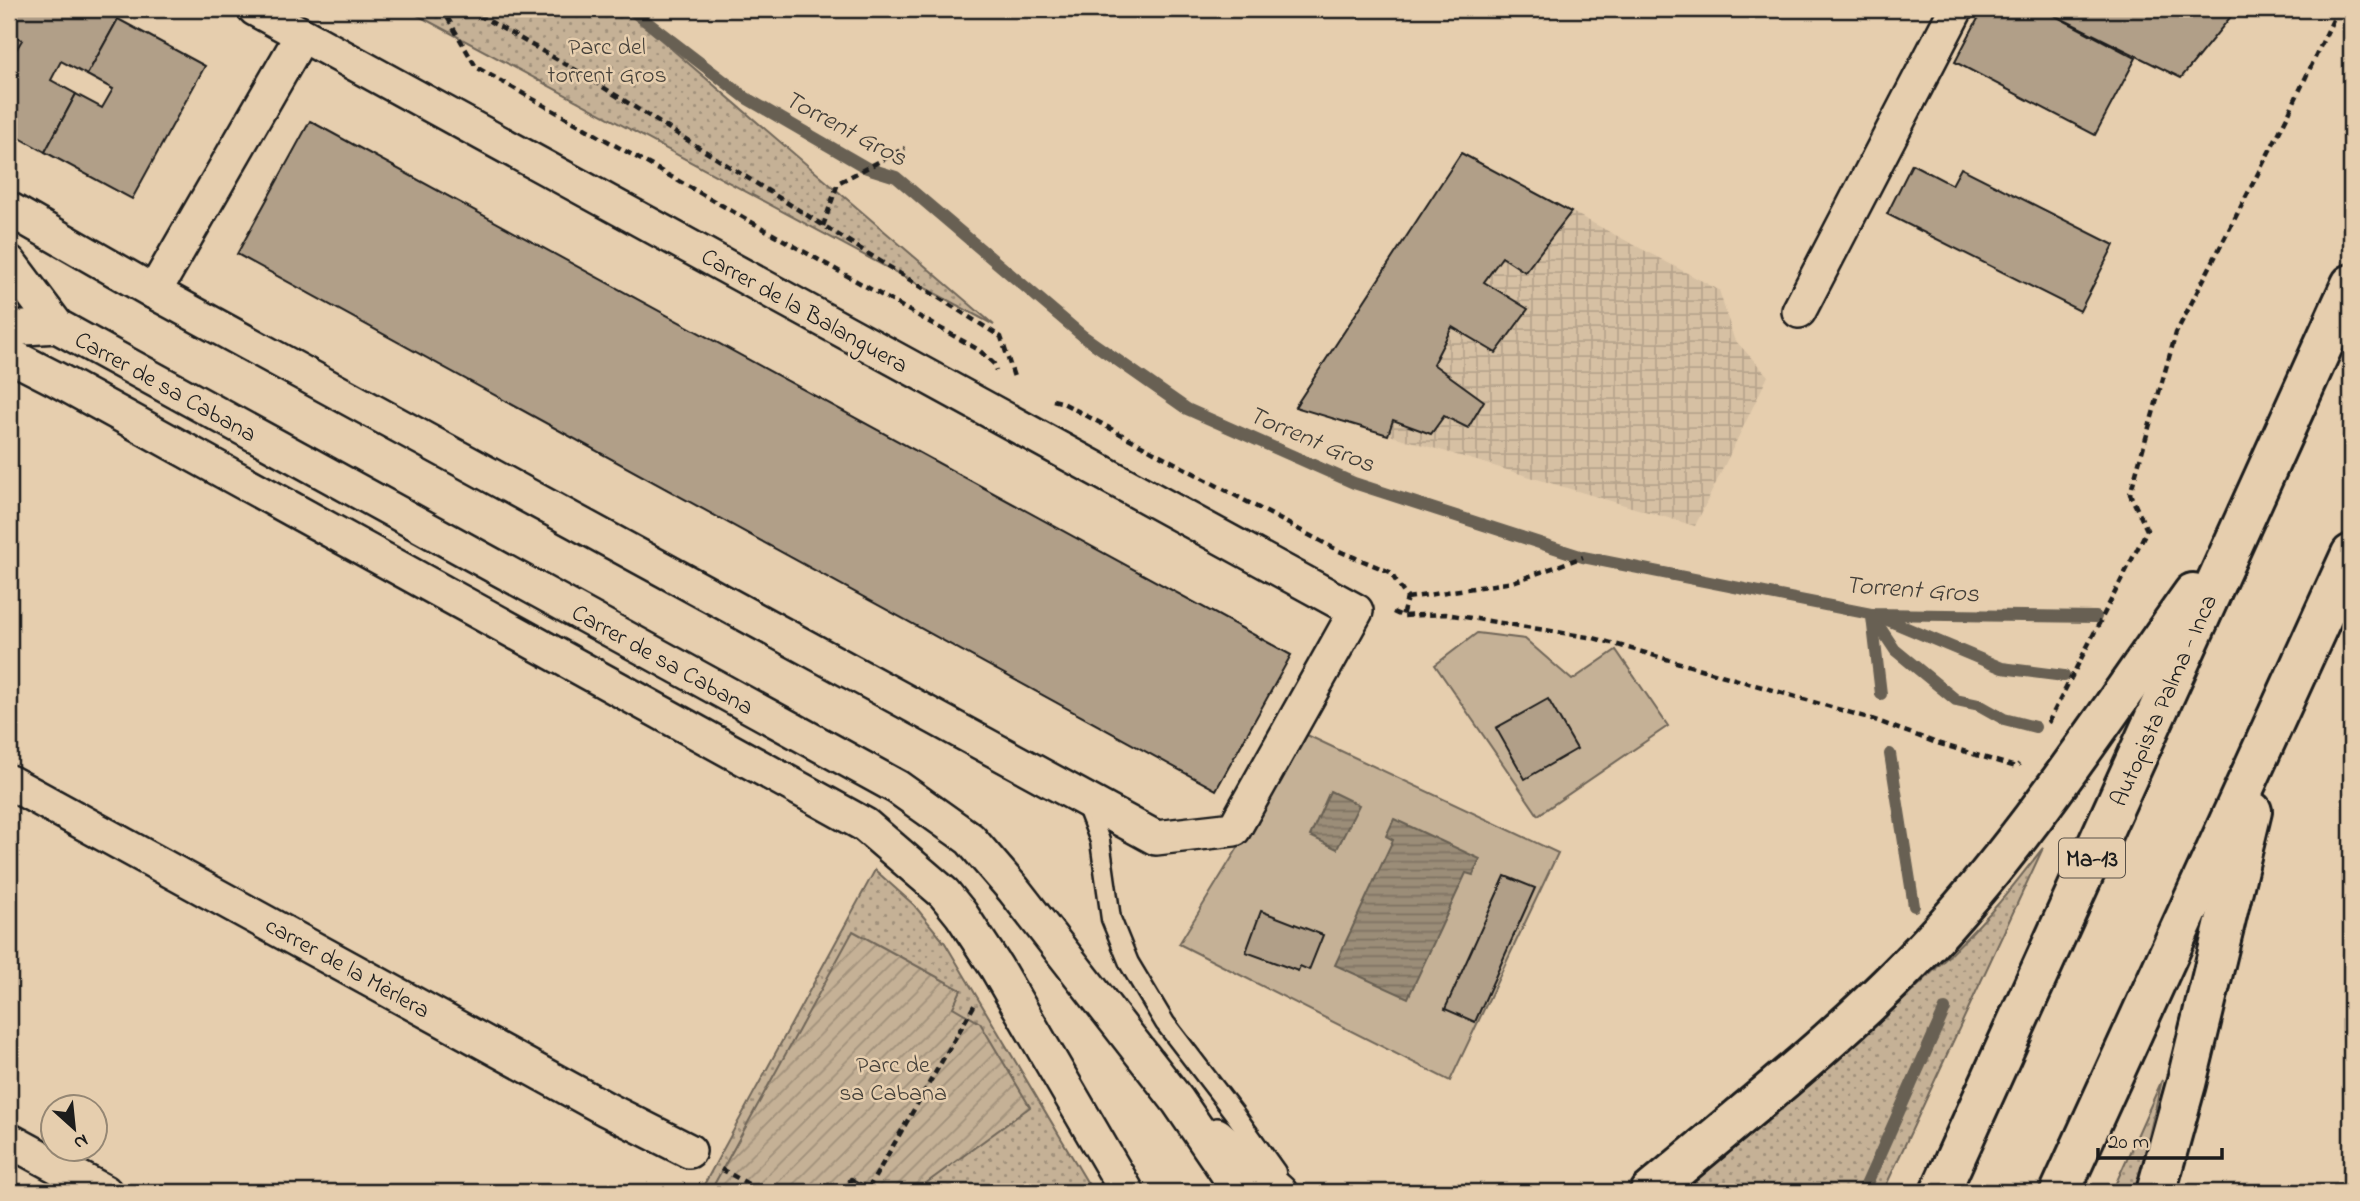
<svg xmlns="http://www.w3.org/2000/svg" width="2360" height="1201" font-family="'Indie Flower',sans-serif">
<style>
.industrial{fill:url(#industrial-grid)}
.grass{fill:url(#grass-dots);stroke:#706659;stroke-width:2}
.garden{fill:url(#garden-furrows);stroke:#706659;stroke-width:2}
.pitch{fill:#c5b196;stroke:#706659;stroke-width:2}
.water{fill:url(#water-rules);stroke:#686053;stroke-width:2}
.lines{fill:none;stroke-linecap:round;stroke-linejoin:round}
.stream{stroke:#686053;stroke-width:12}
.building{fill:#b19f88;stroke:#1c1c1c;stroke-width:2}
.lane-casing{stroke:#1c1c1c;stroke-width:23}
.street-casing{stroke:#1c1c1c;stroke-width:38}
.highway-casing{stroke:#1c1c1c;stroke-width:44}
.path{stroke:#1c1c1c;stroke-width:4.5;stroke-dasharray:7 5;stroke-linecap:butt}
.lane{stroke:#e6ceae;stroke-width:18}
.street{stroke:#e6ceae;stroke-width:33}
.highway{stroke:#e6ceae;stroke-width:38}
.labels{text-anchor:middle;stroke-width:5;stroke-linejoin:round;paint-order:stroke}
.shield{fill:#e6ceae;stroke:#595148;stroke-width:2}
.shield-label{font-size:23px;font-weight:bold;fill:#1c1c1c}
.park-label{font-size:24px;fill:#46413a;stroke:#e6ceae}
.street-label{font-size:24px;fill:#1c1c1c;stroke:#e6ceae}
.water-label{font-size:26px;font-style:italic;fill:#423e38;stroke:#e6ceae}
</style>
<defs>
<pattern id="industrial-grid" width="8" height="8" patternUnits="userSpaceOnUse" patternTransform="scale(1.75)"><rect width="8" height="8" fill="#d6c0a3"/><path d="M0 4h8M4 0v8" fill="none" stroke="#b7a48c"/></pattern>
<pattern id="grass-dots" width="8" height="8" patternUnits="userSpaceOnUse" patternTransform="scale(1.75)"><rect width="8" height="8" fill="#c5b196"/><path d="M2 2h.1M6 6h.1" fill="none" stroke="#9f8f7a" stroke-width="1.8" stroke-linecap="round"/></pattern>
<pattern id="garden-furrows" width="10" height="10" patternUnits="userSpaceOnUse" patternTransform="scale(1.75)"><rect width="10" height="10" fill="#c5b196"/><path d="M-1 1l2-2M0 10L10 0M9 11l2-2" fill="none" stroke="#9f8f7a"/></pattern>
<pattern id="water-rules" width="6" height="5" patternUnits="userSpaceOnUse" patternTransform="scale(1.75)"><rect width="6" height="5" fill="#9b8d78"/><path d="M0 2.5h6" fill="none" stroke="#7e7262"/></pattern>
</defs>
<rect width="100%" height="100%" fill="#e6ceae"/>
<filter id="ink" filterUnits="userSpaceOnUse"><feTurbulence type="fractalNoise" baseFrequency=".0143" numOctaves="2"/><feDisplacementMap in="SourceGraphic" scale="14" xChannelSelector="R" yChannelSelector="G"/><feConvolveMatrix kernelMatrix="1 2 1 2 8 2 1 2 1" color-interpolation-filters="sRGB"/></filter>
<g filter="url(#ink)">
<!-- industrial -->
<path class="industrial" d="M 1461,153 L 1719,290 L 1734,339 L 1768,376 L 1695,526 L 1295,407 Z"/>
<!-- grass -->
<g class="grass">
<path d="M 406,9 L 625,9 L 994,325 Z"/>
<path d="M 2043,848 L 1883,1192 L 1683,1192 C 1788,1103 1895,1015 1989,914 C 2009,893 2025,870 2043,848 Z"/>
<path d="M 875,870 L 914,905 L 945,943 L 1093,1192 L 700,1192 Z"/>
<path d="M 2162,1080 L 2136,1192 L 2112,1192 Z"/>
</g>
<!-- garden -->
<path class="garden" d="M 853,931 L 961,990 L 953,1007 L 980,1023 L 1030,1107 L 914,1192 L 710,1192 Z"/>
<!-- pitch -->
<g class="pitch">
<path d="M 1477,633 L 1525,639 L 1572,680 L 1616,650 L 1668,726 L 1538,815 L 1435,665 Z"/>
<path d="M 1307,735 L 1558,853 L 1450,1081 L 1179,944 Z"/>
</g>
<!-- water -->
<g class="water">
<path d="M 1330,791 L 1359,805 L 1337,849 L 1310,836 Z"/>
<path d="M 1394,819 L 1480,859 L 1473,875 L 1466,873 L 1408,998 L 1335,965 L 1393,840 L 1386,836 Z"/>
</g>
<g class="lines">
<!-- stream -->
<g class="stream">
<path d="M 630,9 L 746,98 L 867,168 L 896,177 L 1083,336 L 1187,409 L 1354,483 L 1583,557 L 1871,614 L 2096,617"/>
<path d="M 1871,614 L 1895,650 L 1956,700 L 1979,705 L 2004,719 L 2035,727"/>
<path d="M 1878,616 L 2002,668 L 2064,676"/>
<path d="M 1872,617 L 1881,694"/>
<path d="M 1890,754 L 1914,906"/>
<path d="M 1863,1192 L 1945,1009"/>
</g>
</g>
<!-- building -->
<g class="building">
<path d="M 10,9 L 100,9 L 118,19 L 87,75 L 61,61 L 51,80 L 76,94 L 45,152 L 9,132 L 9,57 L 11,58 L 22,40 L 9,32 Z"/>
<path d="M 1983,9 L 2042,9 L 2136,58 L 2095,135 L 1955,62 Z"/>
<path d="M 2042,9 L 2237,9 L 2181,78 Z"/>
<path d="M 118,19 L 205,66 L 132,199 L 45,152 L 76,94 L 102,108 L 113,89 L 87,75 Z"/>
<path d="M 310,121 L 1291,655 L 1216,790 L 237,254 Z"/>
<path d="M 1461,153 L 1571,212 L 1525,272 L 1502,257 L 1484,282 L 1528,309 L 1496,353 L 1452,327 L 1433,364 L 1484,401 L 1468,428 L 1444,416 L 1431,434 L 1393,420 L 1388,435 L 1295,407 Z"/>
<path d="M 1912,164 L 1952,185 L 1961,168 L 2114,245 L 2080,311 L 1887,214 Z"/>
<path d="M 1548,699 L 1577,749 L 1525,779 L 1496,728 Z"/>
<path d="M 1505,876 L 1535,888 L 1475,1022 L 1445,1009 Z"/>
<path d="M 1261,911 L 1323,935 L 1309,970 L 1300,966 L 1298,971 L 1246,952 Z"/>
<path d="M 851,1179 L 868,1189 L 866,1192 L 843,1192 Z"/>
</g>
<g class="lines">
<!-- lane casing -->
<g class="lane-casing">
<path id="lane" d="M 1085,802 L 1100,841 L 1111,919 L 1129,963 L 1165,1023 L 1234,1113 L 1276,1172"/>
</g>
<!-- street casing -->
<g class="street-casing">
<g id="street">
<path d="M 9,209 L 154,292 L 1156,838 L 1234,829 L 1356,611 L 255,9"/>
<path d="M 9,262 L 57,326 L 897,787 L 970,839 L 1014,890 L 1178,1101 L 1240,1192"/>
<path d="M 154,292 L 302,35"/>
<path d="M 1799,311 L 1956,9"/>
<path d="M 9,329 L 57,326"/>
<path d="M 9,355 L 56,379 L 865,825 L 944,893 L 961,914 L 996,967 L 1127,1192"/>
<path d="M 9,782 L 606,1109 L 689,1151"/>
<path d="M 1217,1135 L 1280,1192"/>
<path d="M 9,1140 L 105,1192"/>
</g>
</g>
<!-- highway casing -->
<g class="highway-casing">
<g id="highway">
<path d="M 1650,1192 C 1738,1117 1837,1040 1917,956 C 2022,846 2105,716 2193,593"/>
<path d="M 1940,1192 L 2351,284"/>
<path d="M 2060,1192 L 2351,554"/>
<path d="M 2156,1192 L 2186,1084 L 2252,811"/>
</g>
</g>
<!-- path -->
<g class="path">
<path d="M 440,9 L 443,10 L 476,67 L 979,350 L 994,364 L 996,371"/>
<path d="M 468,9 L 574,69 L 1001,337 L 1015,380"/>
<path d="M 823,226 L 838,183 L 905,148"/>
<path d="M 1053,400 L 1061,402 L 1339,551 L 1390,572 L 1407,598 L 1402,616"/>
<path d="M 1407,598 L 1513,582 L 1583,557"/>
<path d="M 1393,612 L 1402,616 L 1446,614 L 1594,638 L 1872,719 L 1934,742 L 2016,767 L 2019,764"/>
<path d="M 2048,723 L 2147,530 L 2130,494 L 2176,333 L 2287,117 L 2338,9"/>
<path d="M 721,1169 L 763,1192"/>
<path d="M 843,1192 L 851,1179 L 868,1189 L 975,1004"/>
</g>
<!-- lane -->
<use href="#lane" class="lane"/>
<!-- street -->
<use href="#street" class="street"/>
<!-- highway -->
<use href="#highway" class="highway"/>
</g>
</g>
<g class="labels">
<!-- shield labels -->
<rect class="shield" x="2059" y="838.5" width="66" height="39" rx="5"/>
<g class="shield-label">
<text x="2092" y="866">Ma-13</text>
</g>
<!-- park labels -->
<g class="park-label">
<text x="607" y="54">Parc del<tspan x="607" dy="28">torrent Gros</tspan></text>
<text x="893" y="1072">Parc de<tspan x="893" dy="28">sa Cabana</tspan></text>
</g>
<!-- street labels -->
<g class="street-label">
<text transform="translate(805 310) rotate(29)" y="8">Carrer de la Balanguera</text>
<text transform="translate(166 386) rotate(29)" y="8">Carrer de sa Cabana</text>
<text transform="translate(663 659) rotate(29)" y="8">Carrer de sa Cabana</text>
<text transform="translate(2163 700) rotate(-66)" y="8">Autopista Palma - Inca</text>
<text transform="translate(348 967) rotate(29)" y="8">carrer de la Mèrlera</text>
</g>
<!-- water labels -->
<g class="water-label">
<text transform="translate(846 127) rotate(28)" y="9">Torrent Gros</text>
<text transform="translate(1312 438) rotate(23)" y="9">Torrent Gros</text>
<text transform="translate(1912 588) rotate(4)" y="9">Torrent Gros</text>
</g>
</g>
<!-- margin -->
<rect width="2360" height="1201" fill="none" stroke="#e6ceae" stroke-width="35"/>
<rect x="18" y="18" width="2325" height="1166" fill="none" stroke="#1c1c1c" stroke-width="2.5" filter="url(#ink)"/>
<!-- north arrow -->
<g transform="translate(74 1128) rotate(153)"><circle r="33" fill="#e6ceae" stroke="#958774" stroke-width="2"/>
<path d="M0-5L12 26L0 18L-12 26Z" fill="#1c1c1c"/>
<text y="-10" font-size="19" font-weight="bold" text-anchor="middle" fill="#1c1c1c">N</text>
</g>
<!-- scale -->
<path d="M2098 1148v10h124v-10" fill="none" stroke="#1c1c1c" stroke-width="3.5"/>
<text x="2108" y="1148" font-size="21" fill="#1c1c1c" stroke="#e6ceae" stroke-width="5" paint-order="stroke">20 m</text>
</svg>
